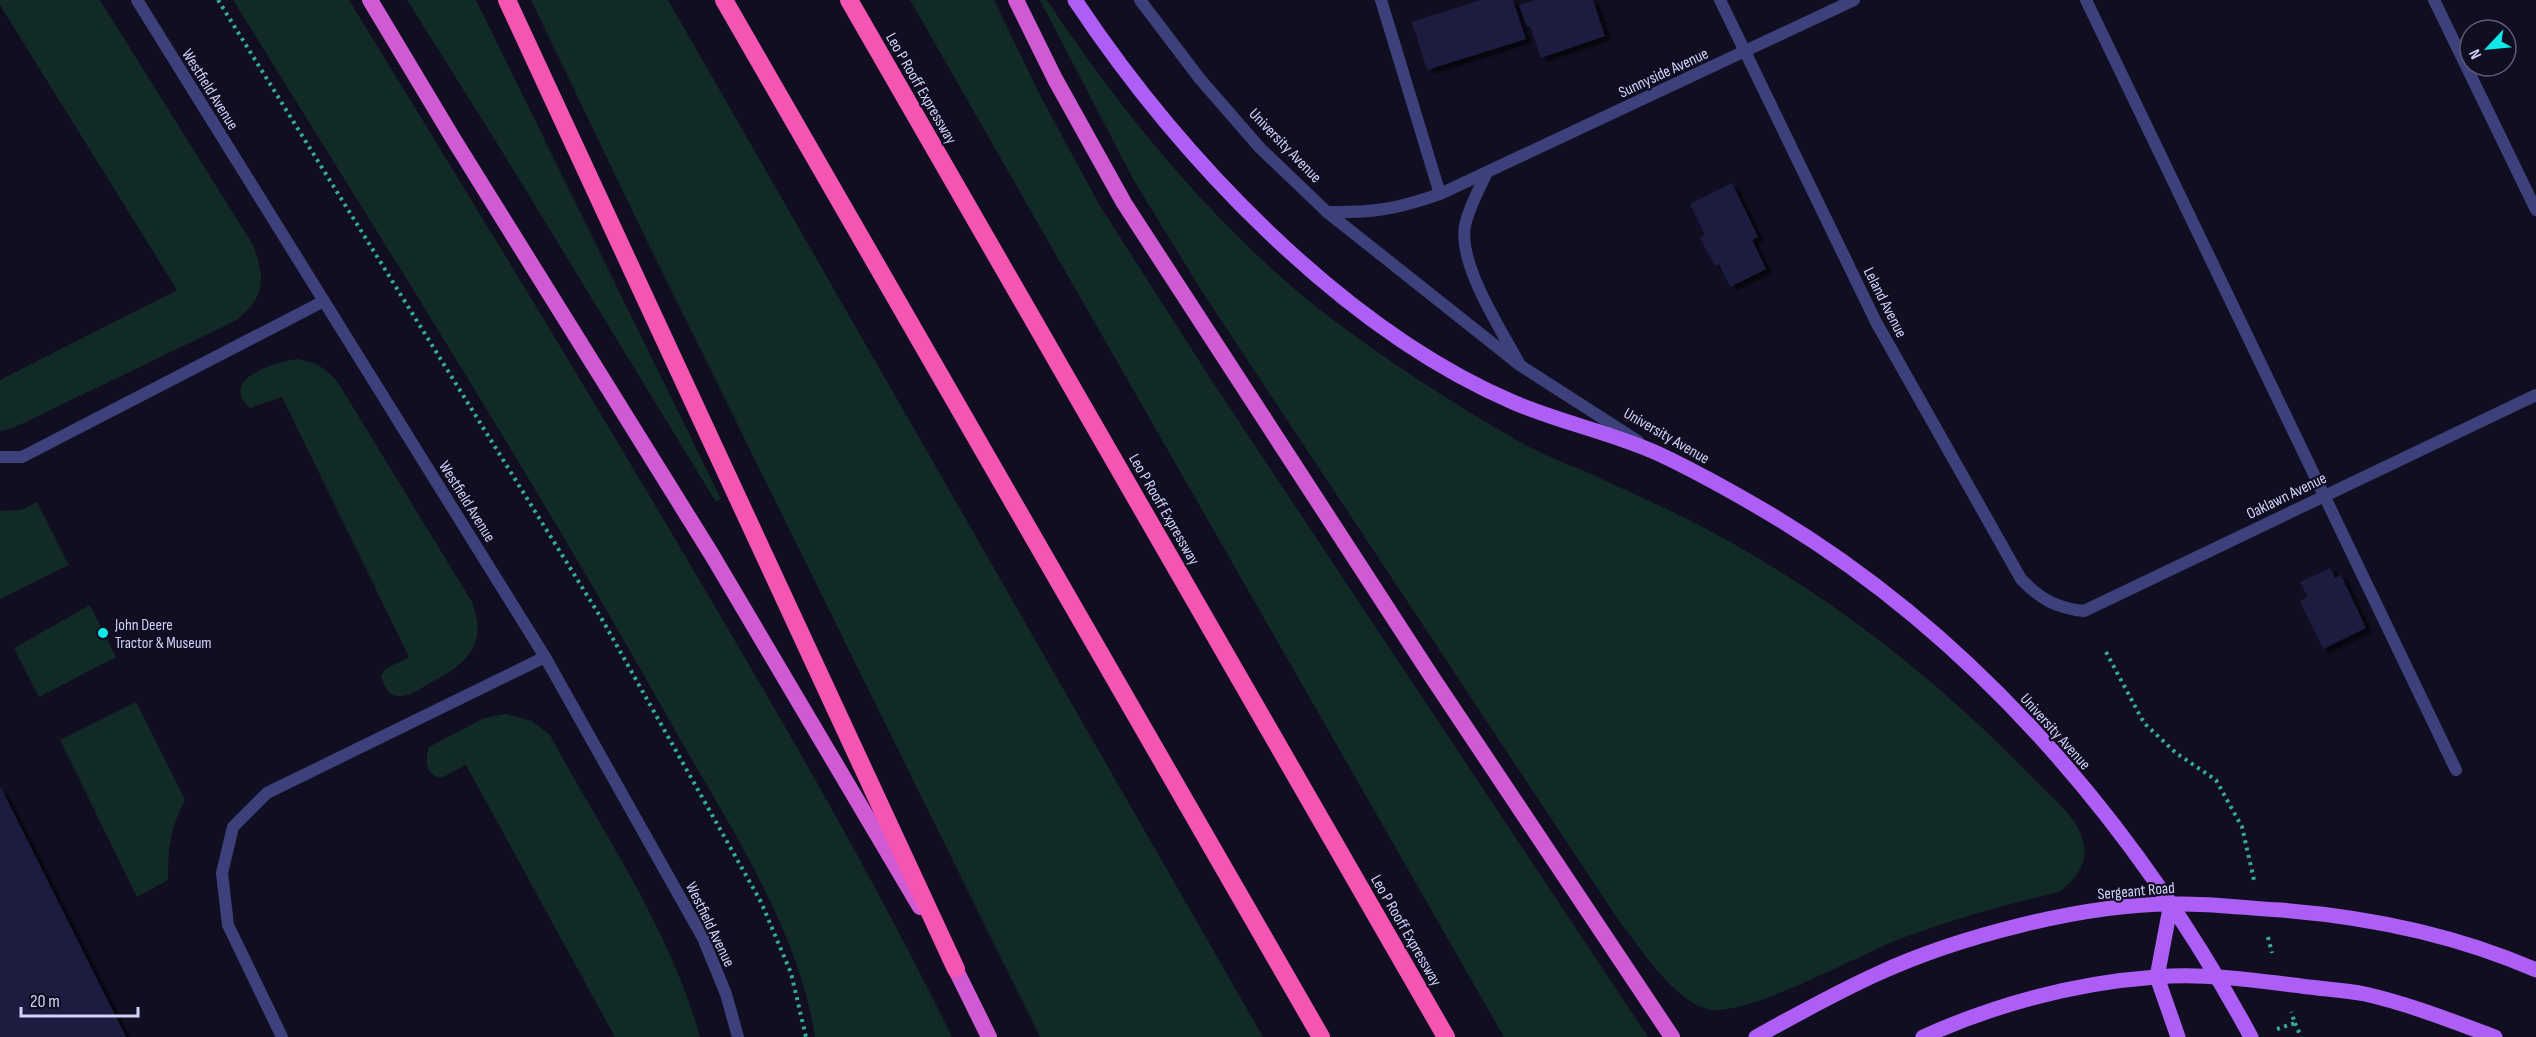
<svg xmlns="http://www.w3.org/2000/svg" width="2536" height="1037" font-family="'Sofia Sans Condensed',sans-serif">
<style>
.green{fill:#122a26}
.building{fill:#1f1c40;filter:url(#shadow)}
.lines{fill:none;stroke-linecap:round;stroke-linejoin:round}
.path{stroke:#36ab98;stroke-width:4;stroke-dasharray:3 4.5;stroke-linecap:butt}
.service{stroke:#3c417c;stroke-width:12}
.minor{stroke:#3c417c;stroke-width:12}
.tertiary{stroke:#3c417c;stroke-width:12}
.primary{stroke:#ad5ff5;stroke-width:15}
.trunk{stroke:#d05ad4;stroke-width:16}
.motorway{stroke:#f454b2;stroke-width:18}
.poi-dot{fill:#0feae9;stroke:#100e20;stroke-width:2}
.labels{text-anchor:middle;stroke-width:4.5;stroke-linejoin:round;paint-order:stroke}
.street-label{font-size:16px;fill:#d1d1fc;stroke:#100e20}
.poi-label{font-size:16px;fill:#d1d1fc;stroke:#100e20;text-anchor:start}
</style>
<defs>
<filter id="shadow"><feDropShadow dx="6" dy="4" stdDeviation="1.5" flood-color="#0009"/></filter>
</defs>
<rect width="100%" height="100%" fill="#100e20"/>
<!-- green -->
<g class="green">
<path d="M 0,0 L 100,0 L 253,245 C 266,279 265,298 235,321 L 11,429 L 0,431 L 0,380 L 177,290 L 0,5 Z"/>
<path d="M 233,0 L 349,0 C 468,194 586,387 701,583 C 789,732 876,882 952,1037 L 815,1037 C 798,925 725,820 671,723 C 533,477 381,239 233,0 Z"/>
<path d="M 407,0 L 476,0 L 721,499 L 716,502 L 500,148 Z"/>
<path d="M 531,0 L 668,0 L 1263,1037 L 1040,1037 L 645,237 Z"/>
<path d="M 910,0 L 994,0 L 1042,99 L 1100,206 L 1214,384 L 1648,1037 L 1504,1037 Z"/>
<path d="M 1040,0 L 1047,0 C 1120,111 1219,231 1324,313 C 1387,361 1452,403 1520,442 C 1542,455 1568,464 1591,474 C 1636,495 1682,515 1725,539 C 1840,603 1942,684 2033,778 C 2051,797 2080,818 2084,845 C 2088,865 2073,882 2059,892 C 2006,904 1953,919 1902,938 C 1863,953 1743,1019 1707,1009 C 1673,1000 1640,947 1619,921 L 1201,290 L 1133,179 Z"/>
<path d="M 298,359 C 316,362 325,368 337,381 L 472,602 C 489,646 465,665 428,684 C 420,689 408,697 398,696 C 388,696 384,685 381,677 L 385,669 L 409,657 L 282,397 L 250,408 C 217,379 277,361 298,359 Z"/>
<path d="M 37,502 L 69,565 L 0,599 L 0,511 L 21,510 Z"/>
<path d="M 90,605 L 116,657 L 39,697 L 14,648 Z"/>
<path d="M 136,702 L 185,800 C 170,829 168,848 168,880 L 137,897 L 60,740 Z"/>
<path d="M 505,714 L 532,721 L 550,735 C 603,834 670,928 700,1037 L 615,1037 L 466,765 L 441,778 C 425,775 425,760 429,747 L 484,718 Z"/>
</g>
<!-- building -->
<g class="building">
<path d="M 1481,0 L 1513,0 L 1526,39 L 1427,70 L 1412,22 Z"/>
<path d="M 1535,0 L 1593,0 L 1605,36 L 1541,58 L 1530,26 L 1527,27 L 1519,5 Z"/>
<path d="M 1732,183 L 1758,237 L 1752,240 L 1766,269 L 1730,287 L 1719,264 L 1715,266 L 1700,238 L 1705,235 L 1690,204 Z"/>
<path d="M 2330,568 L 2335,578 L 2341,575 L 2366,628 L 2323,649 L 2300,601 L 2308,597 L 2300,582 Z"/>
<path d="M 0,786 L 126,1037 L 0,1037 Z"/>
</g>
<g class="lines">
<!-- path -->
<g class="path">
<path d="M 218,0 L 603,621 L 761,902 L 791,973 L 806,1037"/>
<path d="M 2106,652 L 2144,723 L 2176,753 L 2216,780 L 2242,827 L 2254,880"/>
<path d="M 2268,937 L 2272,953"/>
<path d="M 2295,1023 L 2301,1037"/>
<path d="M 2277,1029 L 2295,1023 L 2291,1012"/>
</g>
<!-- service -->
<g class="service">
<path d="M 1381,0 L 1440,194"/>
<path d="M 2086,0 L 2456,770"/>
<path d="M 0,457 L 22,457 L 324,301"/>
<path d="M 282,1037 L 228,925 L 222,873 L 233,827 L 267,793 L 545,657"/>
</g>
<!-- minor -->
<g class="minor">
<path d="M 1720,0 L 1876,322 L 2021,579 C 2040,599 2056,608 2084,611 L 2536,395"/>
<path d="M 2434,0 L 2536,210"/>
<path d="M 1486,174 C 1479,190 1468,209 1465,226 C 1458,265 1502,331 1520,365"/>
<path d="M 1327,212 C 1373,213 1397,209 1440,194 L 1854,0"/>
</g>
<!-- tertiary -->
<g class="tertiary">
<path d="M 137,0 L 545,657 L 703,938 L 726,994 L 738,1037"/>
<path d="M 1140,0 L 1200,79 L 1260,148 L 1327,212 L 1521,366 L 1638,441"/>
</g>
<!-- primary -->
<g class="primary">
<path d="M 1075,0 C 1178,155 1341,329 1515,403 C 1562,423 1613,433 1659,454 C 1695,471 1731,491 1765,511 C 1974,634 2137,826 2251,1037"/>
<path d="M 2171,903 L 2157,977 L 2178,1037"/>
<path d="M 1756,1037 C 1796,1015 1835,993 1877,974 C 1957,937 2083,904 2172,904 C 2208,903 2245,908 2281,910 C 2369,917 2454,934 2536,970"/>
<path d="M 1923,1037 C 1996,1004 2075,983 2156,977 C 2204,973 2254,980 2301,986 C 2322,989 2344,990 2365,994 C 2409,1004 2452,1021 2495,1037"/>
</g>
<!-- trunk -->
<g class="trunk">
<path d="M 370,0 L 454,140 L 712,555 L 920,907"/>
<path d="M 1016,0 L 1055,79 L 1124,203 L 1430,674 L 1672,1037"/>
<path d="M 950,958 L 989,1037"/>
</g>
<!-- motorway -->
<g class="motorway">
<path d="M 507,0 L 956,969"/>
<path d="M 724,0 L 1321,1037"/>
<path d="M 849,0 L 1446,1037"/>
</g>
</g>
<!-- markers -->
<circle class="poi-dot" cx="103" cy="633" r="6"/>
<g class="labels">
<!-- street labels -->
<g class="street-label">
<text transform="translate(1663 72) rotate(-25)" y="6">Sunnyside Avenue</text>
<text transform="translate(922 88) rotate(60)" y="6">Leo P Rooff Expressway</text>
<text transform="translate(211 89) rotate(58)" y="6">Westfield Avenue</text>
<text transform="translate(1286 145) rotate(46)" y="6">University Avenue</text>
<text transform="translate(1886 302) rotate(63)" y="6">Leland Avenue</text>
<text transform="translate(1667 435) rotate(30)" y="6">University Avenue</text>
<text transform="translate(2286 495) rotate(-26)" y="6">Oaklawn Avenue</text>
<text transform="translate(468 501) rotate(58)" y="6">Westfield Avenue</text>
<text transform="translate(1165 509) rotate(60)" y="6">Leo P Rooff Expressway</text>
<text transform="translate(2056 731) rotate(48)" y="6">University Avenue</text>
<text transform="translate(2136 890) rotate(-5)" y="6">Sergeant Road</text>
<text transform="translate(711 924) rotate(64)" y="6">Westfield Avenue</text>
<text transform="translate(1407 930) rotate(60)" y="6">Leo P Rooff Expressway</text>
</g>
<!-- poi labels -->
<g class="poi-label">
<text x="115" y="630">John Deere<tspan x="115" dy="18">Tractor &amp; Museum</tspan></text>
</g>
</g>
<!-- north arrow -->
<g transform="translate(2488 48) rotate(244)"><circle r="28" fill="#100e20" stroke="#5d5c78" stroke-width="1.5"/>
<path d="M0-4.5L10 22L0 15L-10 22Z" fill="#0feae9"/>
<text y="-9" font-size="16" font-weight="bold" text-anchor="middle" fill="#d1d1fc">N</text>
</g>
<!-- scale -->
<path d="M21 1007v9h117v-9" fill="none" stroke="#d1d1fc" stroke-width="3"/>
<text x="30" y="1007" font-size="18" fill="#d1d1fc" stroke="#100e20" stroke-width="4.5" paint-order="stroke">20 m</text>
</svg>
